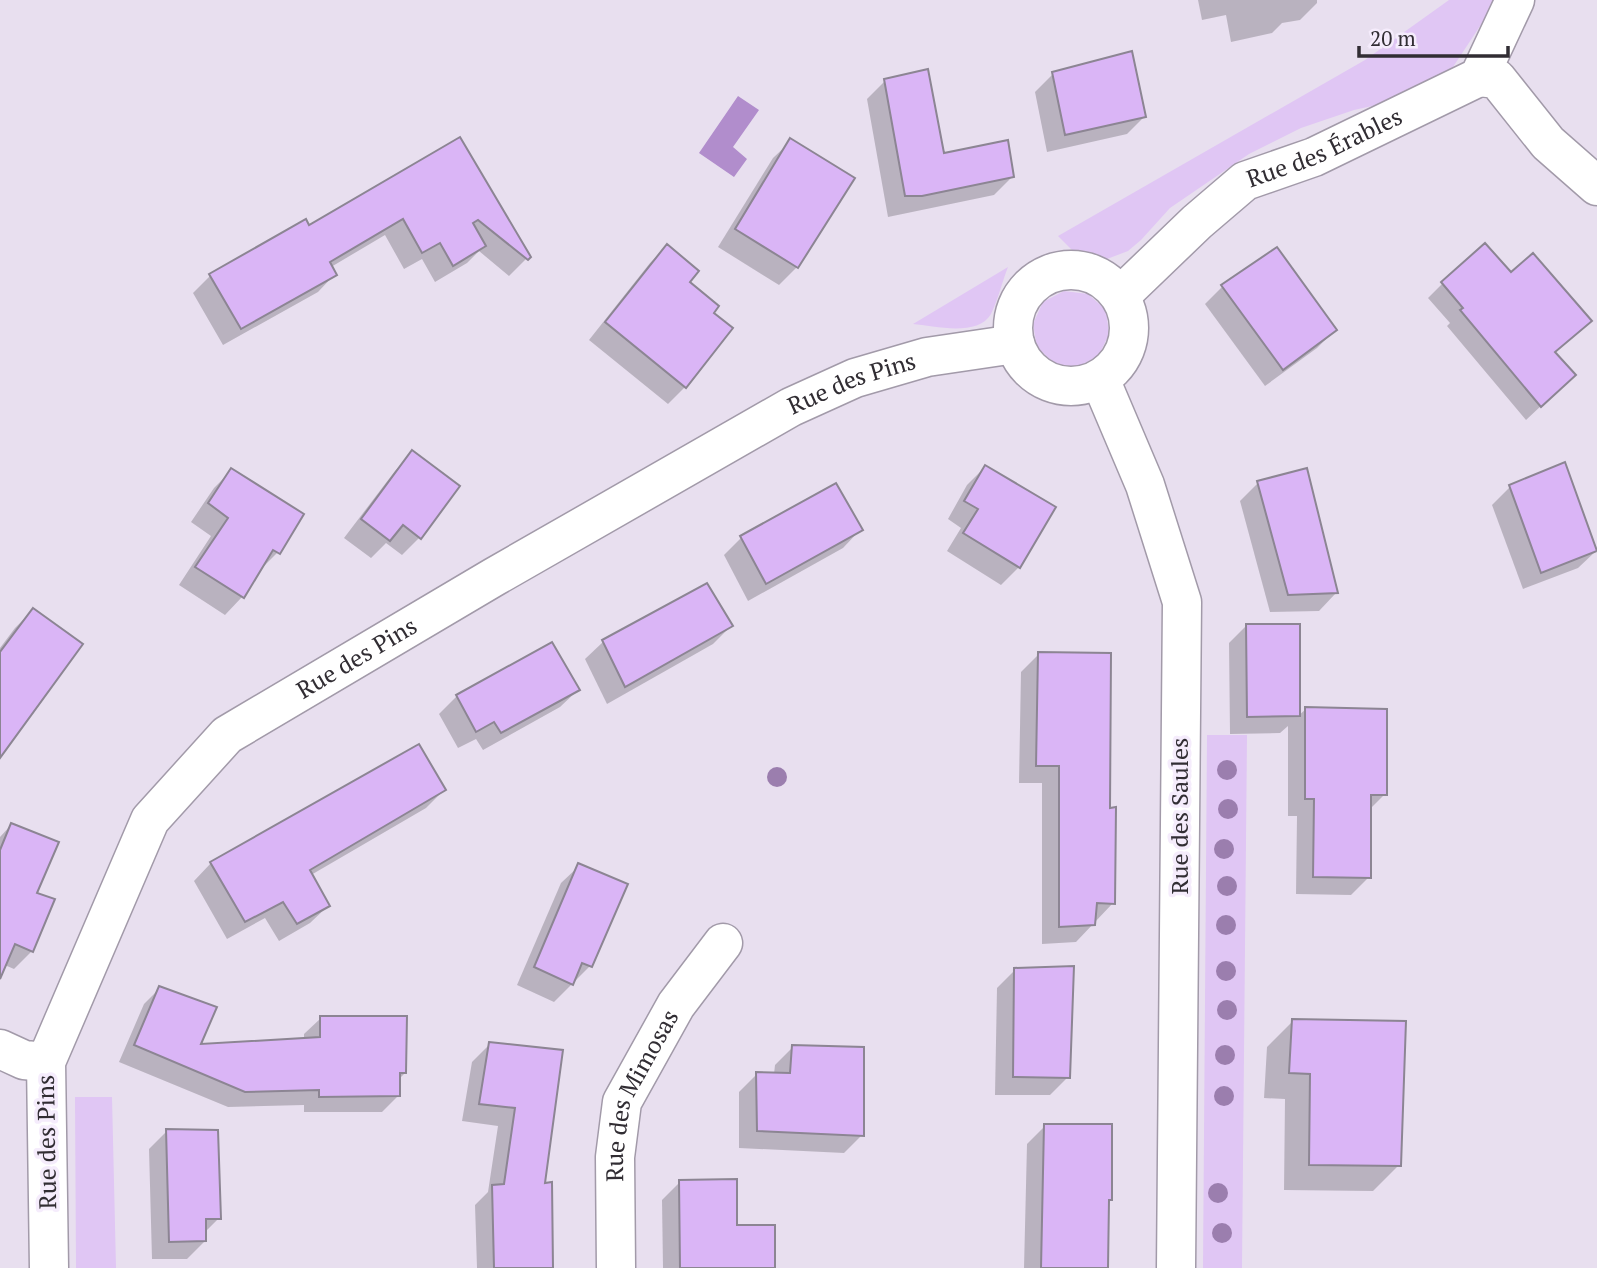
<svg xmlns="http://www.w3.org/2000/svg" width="1597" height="1268" font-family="'PT Serif',serif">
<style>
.green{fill:#e0c6f4}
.water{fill:#b18dcc}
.shadow{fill:#0003}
.building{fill:#dab5f6;stroke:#8c8593;stroke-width:2}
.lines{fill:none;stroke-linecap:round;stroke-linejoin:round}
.minor-casing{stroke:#a29aa9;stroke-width:41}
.minor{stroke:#fff;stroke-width:38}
.tree{fill:#9b7eae}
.labels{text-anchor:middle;stroke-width:7;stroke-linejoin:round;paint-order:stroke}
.street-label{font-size:24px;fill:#312d33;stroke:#f5ecfc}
</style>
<rect width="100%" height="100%" fill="#e8dfef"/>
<!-- green -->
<g class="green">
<path d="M 1449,0 L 1496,0 L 1482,23 L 1453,67 L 1408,98 L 1354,110 L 1301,128 L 1249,154 L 1170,208 L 1141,240 L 1128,251 L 1107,259 L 1080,258 L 1058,236 L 1365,60 Z"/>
<path d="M 1008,267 C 1002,282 998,300 991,314 C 978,337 934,326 913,324 Z"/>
<path d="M 1064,291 L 1088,294 L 1106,310 L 1109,334 L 1099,355 L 1078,367 L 1055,364 L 1037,347 L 1033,324 L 1043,302 Z"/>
<path d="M 1207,735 L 1247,735 L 1242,1268 L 1203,1268 Z"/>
<path d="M 75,1097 L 112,1097 L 116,1268 L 76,1268 Z"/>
</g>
<!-- water -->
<path class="water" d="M 738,96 L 759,110 L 733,147 L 747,159 L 734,177 L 699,153 Z"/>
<!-- shadow -->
<g class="shadow">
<path d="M 1198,0 L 1317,0 L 1317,3 L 1300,20 L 1282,23 L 1272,33 L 1231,42 L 1226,15 L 1202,20 Z"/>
<path d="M 1053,74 L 1145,116 L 1127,134 L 1047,152 L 1035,92 Z"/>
<path d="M 885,81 L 942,155 L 1012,177 L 994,195 L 888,217 L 867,99 Z"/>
<path d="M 459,139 L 528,257 L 509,276 L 479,251 L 467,263 L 435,282 L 422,259 L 404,269 L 385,235 L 331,267 L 335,274 L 318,292 L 223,345 L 193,293 L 210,276 L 308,227 Z"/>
<path d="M 791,141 L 797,267 L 779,285 L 718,247 L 773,158 Z"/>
<path d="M 667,246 L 687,282 L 712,314 L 730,329 L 685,387 L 668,404 L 589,340 L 650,263 Z"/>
<path d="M 1510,275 L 1590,321 L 1554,353 L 1559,389 L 1526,420 L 1447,326 L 1450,323 L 1428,298 L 1443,283 Z"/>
<path d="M 1222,287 L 1335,330 L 1317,348 L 1265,386 L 1205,304 Z"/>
<path d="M 412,453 L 420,537 L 402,555 L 386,543 L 371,558 L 344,538 L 395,471 Z"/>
<path d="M 985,467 L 1054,508 L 1019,567 L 1001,585 L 947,551 L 961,528 L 948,519 L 967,485 Z"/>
<path d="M 232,470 L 278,552 L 260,570 L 259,570 L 242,597 L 225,615 L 179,585 L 211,536 L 191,522 L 214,488 Z"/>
<path d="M 1258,483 L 1336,593 L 1319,611 L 1270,612 L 1240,501 Z"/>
<path d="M 1510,487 L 1596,551 L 1578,568 L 1523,589 L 1492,505 Z"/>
<path d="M 860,530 L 843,548 L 748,601 L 724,555 L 742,537 Z"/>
<path d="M 706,585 L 731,626 L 713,644 L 607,704 L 585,659 L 603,642 Z"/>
<path d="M 33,610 L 0,751 L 0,648 L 15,628 Z"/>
<path d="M 1247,625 L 1298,625 L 1298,716 L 1306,709 L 1385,794 L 1369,810 L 1369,877 L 1351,895 L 1296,894 L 1297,816 L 1288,816 L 1288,726 L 1280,733 L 1230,734 L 1229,643 Z"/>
<path d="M 551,644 L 578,690 L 560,707 L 483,750 L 476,739 L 458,748 L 439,714 L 457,696 Z"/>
<path d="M 1039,654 L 1109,809 L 1113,903 L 1076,942 L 1042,944 L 1042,783 L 1019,783 L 1021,672 Z"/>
<path d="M 444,790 L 426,808 L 311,875 L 328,906 L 310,923 L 279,941 L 265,918 L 227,939 L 194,881 L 211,863 Z"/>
<path d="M 11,825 L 35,894 L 32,951 L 14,969 L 0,963 L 0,837 Z"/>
<path d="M 579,866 L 590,966 L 554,1002 L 517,985 L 561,883 Z"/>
<path d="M 1015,970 L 1068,1077 L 1050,1095 L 995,1095 L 997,988 Z"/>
<path d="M 160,988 L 199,1046 L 304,1040 L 304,1034 L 321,1018 L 405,1073 L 399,1079 L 398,1096 L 382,1112 L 304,1112 L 304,1105 L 228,1107 L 119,1062 L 144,1004 Z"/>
<path d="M 1293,1021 L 1399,1165 L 1373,1191 L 1284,1190 L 1285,1099 L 1264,1098 L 1267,1047 Z"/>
<path d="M 490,1044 L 561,1051 L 543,1185 L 551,1268 L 477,1268 L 475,1205 L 488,1192 L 498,1126 L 462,1121 L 472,1062 Z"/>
<path d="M 793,1047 L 862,1135 L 844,1153 L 739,1148 L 739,1092 L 757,1074 L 774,1074 L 775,1065 Z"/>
<path d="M 1045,1126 L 1110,1199 L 1107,1202 L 1106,1268 L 1024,1268 L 1027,1144 Z"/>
<path d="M 167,1131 L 219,1218 L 204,1233 L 205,1241 L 187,1259 L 152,1259 L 149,1149 Z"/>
<path d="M 680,1182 L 735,1227 L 773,1268 L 663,1268 L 662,1200 Z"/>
</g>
<!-- building -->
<g class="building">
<path d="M 1132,51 L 1146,117 L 1065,135 L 1052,72 Z"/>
<path d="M 928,69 L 944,153 L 1008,140 L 1014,177 L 922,196 L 905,196 L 884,79 Z"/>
<path d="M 460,137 L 531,257 L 528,260 L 478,220 L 473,223 L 486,246 L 453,266 L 440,243 L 422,253 L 403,219 L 330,262 L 337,275 L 241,329 L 209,274 L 306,219 L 309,225 Z"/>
<path d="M 790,138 L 855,178 L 798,268 L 735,229 Z"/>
<path d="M 1485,243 L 1511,272 L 1533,253 L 1592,321 L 1555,352 L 1576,375 L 1541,407 L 1460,310 L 1463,308 L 1441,282 Z"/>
<path d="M 667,244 L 699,271 L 690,282 L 719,306 L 714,313 L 733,328 L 686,388 L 605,322 Z"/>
<path d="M 1277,247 L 1337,330 L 1283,370 L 1221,285 Z"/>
<path d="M 412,450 L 460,486 L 421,539 L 403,525 L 390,541 L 361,519 Z"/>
<path d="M 1565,462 L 1597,551 L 1541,573 L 1509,485 Z"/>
<path d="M 985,465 L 1056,507 L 1020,568 L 963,533 L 978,509 L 964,501 Z"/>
<path d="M 231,468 L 304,514 L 280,554 L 273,550 L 244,598 L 195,567 L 228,518 L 208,503 Z"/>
<path d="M 1307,468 L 1338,593 L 1288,595 L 1257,481 Z"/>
<path d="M 836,483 L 863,530 L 766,584 L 740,536 Z"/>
<path d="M 707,583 L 733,626 L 625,687 L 602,640 Z"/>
<path d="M 33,608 L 83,644 L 0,758 L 0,652 Z"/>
<path d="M 1246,624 L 1300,624 L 1300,716 L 1247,717 Z"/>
<path d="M 552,642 L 580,690 L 501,733 L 494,722 L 476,732 L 456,695 Z"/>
<path d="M 1038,652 L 1111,653 L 1110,808 L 1116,807 L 1115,904 L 1097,903 L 1095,925 L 1059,927 L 1059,766 L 1036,766 Z"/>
<path d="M 1305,707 L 1387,709 L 1387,795 L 1371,795 L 1371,878 L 1313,877 L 1314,799 L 1305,799 Z"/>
<path d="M 419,744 L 446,790 L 310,870 L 330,906 L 297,924 L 283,902 L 245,922 L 210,862 Z"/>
<path d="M 11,823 L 59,842 L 37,893 L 55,899 L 33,952 L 15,944 L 0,979 L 0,850 Z"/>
<path d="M 578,863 L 628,884 L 592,967 L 582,963 L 573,985 L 534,967 Z"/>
<path d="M 1074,966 L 1070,1078 L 1013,1077 L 1014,968 Z"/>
<path d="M 159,986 L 217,1007 L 201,1044 L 320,1037 L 320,1016 L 407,1016 L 406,1073 L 400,1073 L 400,1096 L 319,1097 L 319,1090 L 245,1092 L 134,1045 Z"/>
<path d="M 1292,1019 L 1406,1021 L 1401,1166 L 1309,1165 L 1310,1074 L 1289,1073 Z"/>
<path d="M 489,1042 L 563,1050 L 545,1183 L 552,1182 L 553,1268 L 494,1268 L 492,1185 L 504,1184 L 515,1108 L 479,1104 Z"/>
<path d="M 792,1045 L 864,1047 L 864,1136 L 757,1131 L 756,1072 L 790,1073 Z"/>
<path d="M 1044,1124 L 1112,1124 L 1112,1200 L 1109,1200 L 1108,1268 L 1041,1268 Z"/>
<path d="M 166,1129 L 218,1130 L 221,1219 L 206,1219 L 206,1241 L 169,1242 Z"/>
<path d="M 737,1179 L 737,1225 L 775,1225 L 775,1268 L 680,1268 L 679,1180 Z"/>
</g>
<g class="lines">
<!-- minor casing -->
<g class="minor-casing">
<g id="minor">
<path d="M 1479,77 L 1497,79 L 1548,143 L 1597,186"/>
<circle cx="1071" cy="328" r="58"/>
<path id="s1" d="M 1120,296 L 1197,222 L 1245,181 L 1314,157 L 1479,77 L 1515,0"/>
<path d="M 1100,379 L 1145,485 L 1182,602 L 1176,1268"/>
<path d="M 0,1049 L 24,1060 L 46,1062"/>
<path id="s2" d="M 49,1268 L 46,1062 L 150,820 L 227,735 L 494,577 L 791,407 L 855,378 L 927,357 L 1015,344"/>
<path id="s3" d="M 616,1268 L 615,1157 L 622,1102 L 676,1005 L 723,943"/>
</g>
</g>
<!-- minor -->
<use href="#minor" class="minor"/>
</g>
<!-- trees -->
<g class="tree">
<circle cx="1227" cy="770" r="10"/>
<circle cx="777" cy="777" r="10"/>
<circle cx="1228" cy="809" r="10"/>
<circle cx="1224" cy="849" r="10"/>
<circle cx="1227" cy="886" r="10"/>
<circle cx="1226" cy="925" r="10"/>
<circle cx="1226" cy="971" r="10"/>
<circle cx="1227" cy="1010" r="10"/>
<circle cx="1225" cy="1055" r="10"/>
<circle cx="1224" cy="1096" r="10"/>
<circle cx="1218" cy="1193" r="10"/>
<circle cx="1222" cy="1233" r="10"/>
</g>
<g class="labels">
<!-- street labels -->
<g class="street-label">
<text dy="8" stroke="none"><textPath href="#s1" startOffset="256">Rue des Érables</textPath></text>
<text dy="8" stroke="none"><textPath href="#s2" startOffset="1302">Rue des Pins</textPath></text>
<text dy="8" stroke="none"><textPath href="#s2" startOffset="735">Rue des Pins</textPath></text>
<text transform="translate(1180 816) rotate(-90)" y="8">Rue des Saules</text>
<text dy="8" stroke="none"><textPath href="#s3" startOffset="178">Rue des Mimosas</textPath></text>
<text transform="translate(47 1142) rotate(-91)" y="8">Rue des Pins</text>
</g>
</g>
<!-- scale -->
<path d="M1359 46v10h149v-10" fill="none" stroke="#312d33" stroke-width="3.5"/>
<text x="1370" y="46" font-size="21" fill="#312d33" stroke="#f5ecfc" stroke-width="5" paint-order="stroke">20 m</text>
</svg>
